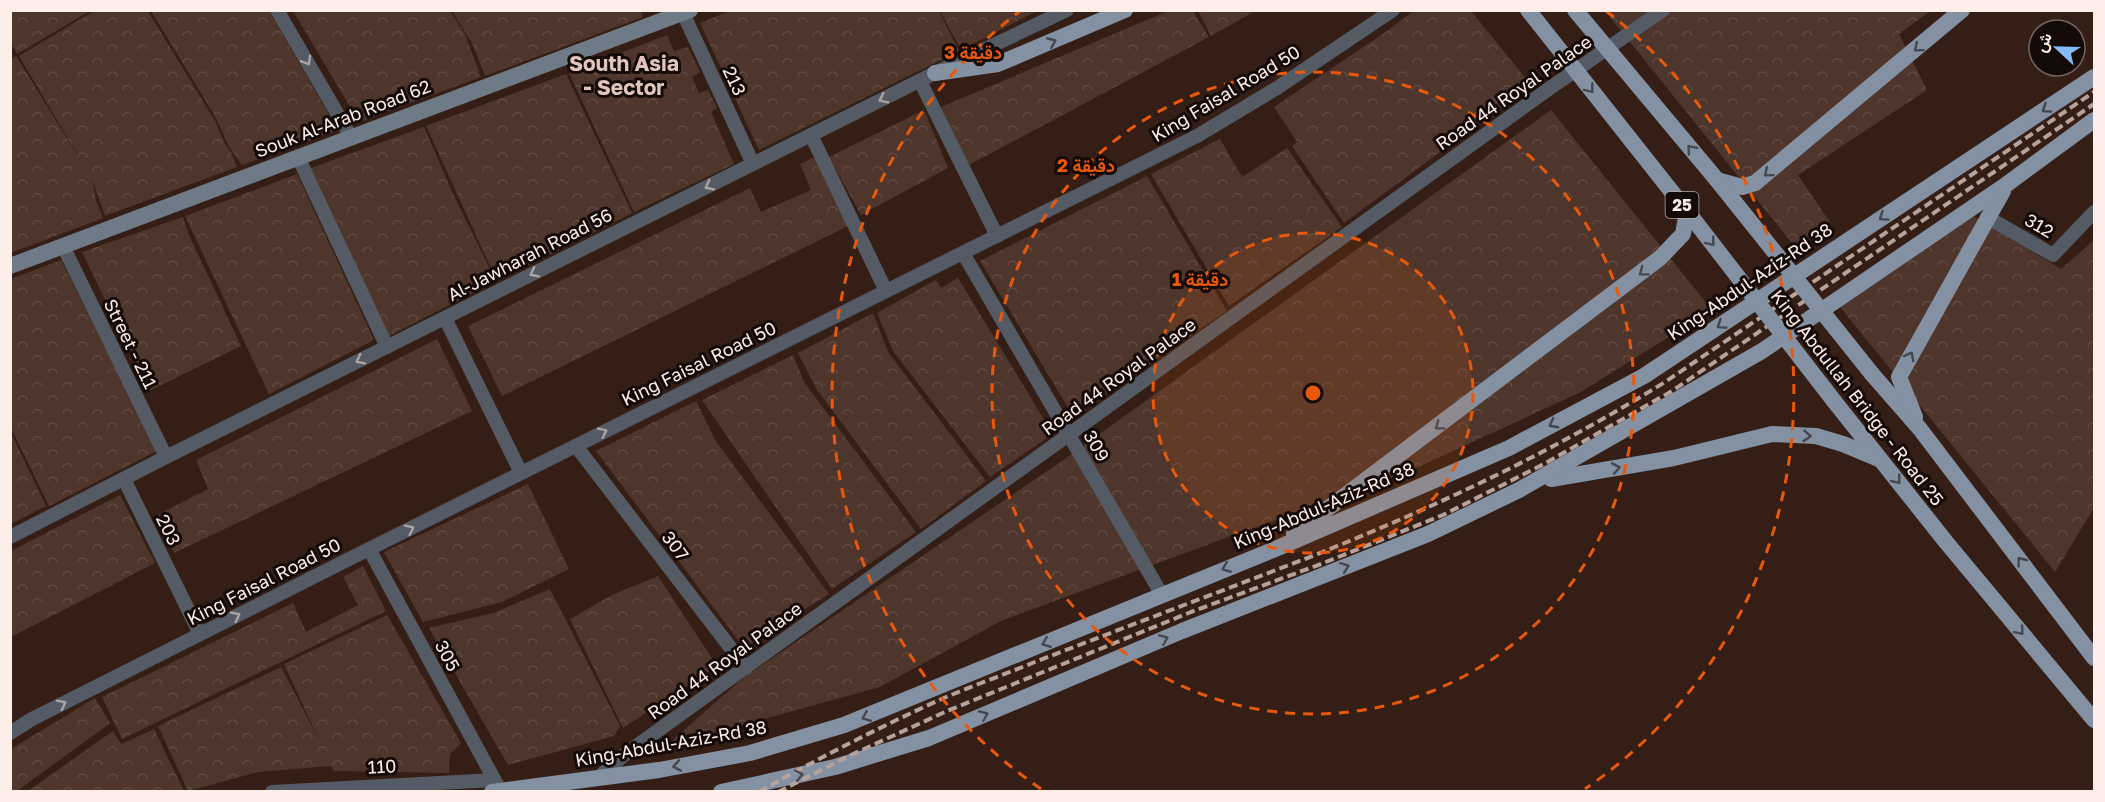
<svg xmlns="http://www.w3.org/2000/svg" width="2105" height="802" font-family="'Golos Text',Vazirmatn,sans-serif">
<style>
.park{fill:url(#park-crowns)}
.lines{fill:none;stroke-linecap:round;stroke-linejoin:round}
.minor{stroke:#545b64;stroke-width:14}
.secondary{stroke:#6f7a87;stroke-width:16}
.primary{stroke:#8391a3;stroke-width:16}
.rail{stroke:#b4a29b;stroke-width:4;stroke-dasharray:9 4.5;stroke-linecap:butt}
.primary-bridge{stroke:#8391a3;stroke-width:16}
.oneway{stroke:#46474e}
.oneway2{stroke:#a9a4a6}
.ring{fill:none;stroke:#e8590c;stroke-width:3;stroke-dasharray:10 8}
.labels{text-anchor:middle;stroke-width:6;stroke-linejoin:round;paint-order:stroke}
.shield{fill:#140b08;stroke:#b8aaa6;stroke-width:1.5}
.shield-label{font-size:16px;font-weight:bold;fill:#feeee9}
.street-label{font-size:18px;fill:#feeee9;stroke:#140b08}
.quarter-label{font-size:21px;font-weight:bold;fill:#e2c5ba;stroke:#140b08}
.centre{fill:#e8590c;stroke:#140b08;stroke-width:3}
.ring-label{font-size:18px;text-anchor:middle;font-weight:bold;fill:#e8590c;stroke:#140b08;stroke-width:6;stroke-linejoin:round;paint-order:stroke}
</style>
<defs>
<pattern id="park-crowns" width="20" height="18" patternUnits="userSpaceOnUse" patternTransform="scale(1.5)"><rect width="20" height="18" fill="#4f362d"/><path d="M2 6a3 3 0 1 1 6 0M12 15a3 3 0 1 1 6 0" fill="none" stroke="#614a41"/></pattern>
</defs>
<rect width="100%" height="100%" fill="#341e16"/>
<!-- park -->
<g class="park">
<path d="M 732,10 L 939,11 L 959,51 L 759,150 L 700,23 Z"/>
<path d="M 10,11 L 11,10 L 90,11 L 17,54 L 11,43 Z"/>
<path d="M 94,11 L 148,11 L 215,121 L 225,144 L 231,152 L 237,167 L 105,216 L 92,179 L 96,200 L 103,218 L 11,253 L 11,59 L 16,56 L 88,172 L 19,56 Z"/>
<path d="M 151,11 L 269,11 L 338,130 L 242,165 L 228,145 L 216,118 Z"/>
<path d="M 293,11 L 450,11 L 464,32 L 481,77 L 359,122 Z"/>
<path d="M 641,11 L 643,17 L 485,76 L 472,43 L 452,11 Z"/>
<path d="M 940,11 L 1037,11 L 961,50 Z"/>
<path d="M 1168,11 L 1193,11 L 1209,37 L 969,165 L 941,107 Z"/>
<path d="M 1198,11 L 1255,11 L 1211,36 Z"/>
<path d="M 1413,11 L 1471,11 L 1531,85 L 1344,223 L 1292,146 L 1297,142 L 1274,107 L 1390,29 Z"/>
<path d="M 1605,11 L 1930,11 L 1899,34 L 1927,90 L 1798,175 L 1830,222 L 1795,247 Z"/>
<path d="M 667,35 L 674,51 L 688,47 L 700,72 L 692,77 L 699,93 L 708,90 L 717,108 L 711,112 L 734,164 L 634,212 L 569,73 Z"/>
<path d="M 566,74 L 632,213 L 497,281 L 426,126 Z"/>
<path d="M 924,110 L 948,168 L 861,215 L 829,157 Z"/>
<path d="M 1551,110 L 1712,310 L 1579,393 L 1416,468 L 1003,620 L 880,687 L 666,746 L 743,678 L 1062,461 Z"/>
<path d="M 424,127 L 454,196 L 496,281 L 389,336 L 311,168 Z"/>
<path d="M 1220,139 L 1242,177 L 1287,148 L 1342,227 L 1229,306 L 1151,174 Z"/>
<path d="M 817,156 L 848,226 L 502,396 L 468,326 L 750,188 L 761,212 L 811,190 L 800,164 Z"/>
<path d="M 297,174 L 374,340 L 269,394 L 185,216 Z"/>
<path d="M 1147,176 L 1227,311 L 1073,416 L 980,261 Z"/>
<path d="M 1973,216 L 2061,269 L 2094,240 L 2094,508 L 2055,572 L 1840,307 Z"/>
<path d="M 183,217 L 188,233 L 241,346 L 149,391 L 82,252 Z"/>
<path d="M 61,260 L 157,451 L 49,506 L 11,428 L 11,279 Z"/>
<path d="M 958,278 L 1053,434 L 990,477 L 893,351 L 877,313 L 936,280 L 941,288 Z"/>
<path d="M 873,313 L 888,352 L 986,481 L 921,529 L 817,390 L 798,353 Z"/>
<path d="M 437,339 L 472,411 L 174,553 L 157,515 L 208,489 L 196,460 Z"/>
<path d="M 793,355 L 804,382 L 916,532 L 832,589 L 702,400 Z"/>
<path d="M 696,401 L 715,440 L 829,594 L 744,648 L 596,451 Z"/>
<path d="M 11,433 L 46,506 L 11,524 L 10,524 Z"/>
<path d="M 528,484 L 569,569 L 502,602 L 423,622 L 384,552 Z"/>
<path d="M 120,495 L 155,563 L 11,637 L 11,551 Z"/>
<path d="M 363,566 L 386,611 L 122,739 L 102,697 L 293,603 L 306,632 L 358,605 L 343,577 Z"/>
<path d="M 658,576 L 717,666 L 623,728 L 570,619 L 612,595 Z"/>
<path d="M 550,589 L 620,726 L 614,736 L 508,765 L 429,628 L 493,613 Z"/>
<path d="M 387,615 L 461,743 L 450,754 L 449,773 L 334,771 L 331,766 L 258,772 L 188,791 L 158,726 L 281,667 L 319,740 L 284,664 Z"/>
<path d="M 95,698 L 110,723 L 17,791 L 11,791 L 11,749 Z"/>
<path d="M 154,729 L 184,791 L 28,791 L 113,731 L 121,744 Z"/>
</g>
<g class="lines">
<!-- minor -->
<g class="minor">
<path d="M 277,10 L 351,137"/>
<path d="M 683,13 L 753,164"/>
<path d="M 920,81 L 997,236"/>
<path d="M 811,135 L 886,291"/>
<path d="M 298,157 L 387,347"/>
<path d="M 1987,217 L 2053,255 L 2094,212"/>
<path d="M 63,246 L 166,457"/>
<path d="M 963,253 L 1162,595"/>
<path d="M 445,318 L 521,473"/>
<path d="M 576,446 L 746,668"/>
<path d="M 124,479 L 200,634"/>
<path d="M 10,537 L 166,457 L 935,73 L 1067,10"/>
<path d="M 369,549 L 500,790"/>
<path d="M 10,733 L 32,719 L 369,549 L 1197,136 L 1277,88 L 1393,10"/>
<path d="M 599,777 L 624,755 L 1550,88 L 1663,10"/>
<path d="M 272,792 L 494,780"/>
</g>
<!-- secondary -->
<path class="secondary" d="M 10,266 L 690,10"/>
<!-- primary -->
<g class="primary">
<path d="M 935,73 L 998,64 L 1125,10"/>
<path d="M 1717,180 L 1742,187 L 1755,183 L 1962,10"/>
<path d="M 1872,374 L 1920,429 L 2094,658"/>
<path d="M 1834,401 L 1946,542 L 2094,720"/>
<path d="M 1915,417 L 1899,377 L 2003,191"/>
<path d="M 1551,479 L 1674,458 L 1772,434 L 1816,436 L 1843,444 L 1879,459"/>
<path d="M 1294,534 L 1660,258 L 1683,234 L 1687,211"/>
<path d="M 492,792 L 659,770 L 750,753 L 844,725 L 1280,547 L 1509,448 L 1644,376 L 2094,77"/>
<path d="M 721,792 L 835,767 L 929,738 L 1182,631 L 1428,534 L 1519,490 L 1762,351 L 2007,184 L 2094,120"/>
</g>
<!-- rail -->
<g class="rail">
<path d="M 759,792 C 817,759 876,729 937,701 C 969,687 1003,675 1035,662 C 1128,626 1222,591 1315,555 C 1438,506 1552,452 1665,382 L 2094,92"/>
<path d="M 778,792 L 851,755 L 947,711 L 1191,612 L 1321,564 L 1443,515 L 1544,464 L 1672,391 L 2094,104"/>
</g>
<!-- primary-bridge -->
<g class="primary-bridge">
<path d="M 1528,10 L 1687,211 L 1834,401"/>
<path d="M 1575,10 L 1717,180 L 1872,374"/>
</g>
</g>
<!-- one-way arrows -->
<defs><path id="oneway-chevron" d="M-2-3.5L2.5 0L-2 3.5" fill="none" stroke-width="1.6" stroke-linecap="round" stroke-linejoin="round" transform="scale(1.5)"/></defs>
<g class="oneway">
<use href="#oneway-chevron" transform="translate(1052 42) rotate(-23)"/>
<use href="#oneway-chevron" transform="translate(1918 48) rotate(140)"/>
<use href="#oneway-chevron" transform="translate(1590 89) rotate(52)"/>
<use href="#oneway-chevron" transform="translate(2046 109) rotate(146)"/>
<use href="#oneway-chevron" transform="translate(1691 149) rotate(-130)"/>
<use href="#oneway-chevron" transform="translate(1768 173) rotate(140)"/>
<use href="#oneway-chevron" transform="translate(1883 217) rotate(146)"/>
<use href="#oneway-chevron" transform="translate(1711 242) rotate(52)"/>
<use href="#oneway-chevron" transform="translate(1643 272) rotate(143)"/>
<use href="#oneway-chevron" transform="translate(1721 325) rotate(146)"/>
<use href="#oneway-chevron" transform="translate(1910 356) rotate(-62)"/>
<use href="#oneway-chevron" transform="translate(1553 424) rotate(152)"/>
<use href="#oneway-chevron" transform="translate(1439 426) rotate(143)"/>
<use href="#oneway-chevron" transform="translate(1807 436) rotate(4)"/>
<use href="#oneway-chevron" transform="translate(1616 468) rotate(-10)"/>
<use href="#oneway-chevron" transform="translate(1897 480) rotate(51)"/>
<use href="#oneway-chevron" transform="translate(2021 561) rotate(-127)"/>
<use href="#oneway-chevron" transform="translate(1345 567) rotate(-21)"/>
<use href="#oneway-chevron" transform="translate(1226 568) rotate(158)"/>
<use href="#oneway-chevron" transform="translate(2020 631) rotate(50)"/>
<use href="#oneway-chevron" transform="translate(1164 639) rotate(-23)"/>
<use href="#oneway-chevron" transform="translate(1046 643) rotate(158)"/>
<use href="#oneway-chevron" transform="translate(984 715) rotate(-23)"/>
<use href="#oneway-chevron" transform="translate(866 717) rotate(158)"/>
<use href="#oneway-chevron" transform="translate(677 766) rotate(170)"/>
<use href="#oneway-chevron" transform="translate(799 775) rotate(-12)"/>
</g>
<g class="oneway2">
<use href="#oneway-chevron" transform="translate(307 61) rotate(60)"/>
<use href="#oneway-chevron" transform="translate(883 99) rotate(154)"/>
<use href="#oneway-chevron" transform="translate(709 186) rotate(153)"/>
<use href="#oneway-chevron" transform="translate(534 273) rotate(153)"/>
<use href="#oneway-chevron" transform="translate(360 360) rotate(153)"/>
<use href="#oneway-chevron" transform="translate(603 432) rotate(-26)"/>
<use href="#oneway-chevron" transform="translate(410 529) rotate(-26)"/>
<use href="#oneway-chevron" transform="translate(236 616) rotate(-27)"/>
<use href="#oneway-chevron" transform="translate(62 704) rotate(-27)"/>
</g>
<!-- distance rings -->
<circle cx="1313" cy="393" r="160" fill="#e8590c" fill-opacity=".12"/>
<g class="ring">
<circle cx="1313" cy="393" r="160"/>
<circle cx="1313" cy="393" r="321"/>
<path d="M1041 789A481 481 0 0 1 1020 11M1606 11A481 481 0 0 1 1585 789"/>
</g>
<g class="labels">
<!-- shield labels -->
<rect class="shield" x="1665.5" y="192" width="33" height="26" rx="4.5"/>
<g class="shield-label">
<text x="1682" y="211">25</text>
</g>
<!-- street labels -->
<g class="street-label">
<text transform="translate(734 81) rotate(65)" y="6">213</text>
<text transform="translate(1514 93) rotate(-35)" y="6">Road 44 Royal Palace</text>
<text transform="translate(1226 94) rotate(-31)" y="6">King Faisal Road 50</text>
<text transform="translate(343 119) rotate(-21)" y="6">Souk Al-Arab Road 62</text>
<text transform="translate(2039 226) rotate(30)" y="6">312</text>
<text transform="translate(530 255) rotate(-27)" y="6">Al-Jawharah Road 56</text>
<text transform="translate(1750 282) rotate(-34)" y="6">King-Abdul-Aziz-Rd 38</text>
<text transform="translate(130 344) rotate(64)" y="6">Street - 211</text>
<text transform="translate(699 364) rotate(-26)" y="6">King Faisal Road 50</text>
<text transform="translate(1119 377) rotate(-36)" y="6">Road 44 Royal Palace</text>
<text transform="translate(1857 398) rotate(52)" y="6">King Abdullah Bridge - Road 25</text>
<text transform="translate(1096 446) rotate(60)" y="6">309</text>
<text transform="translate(1324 506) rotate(-23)" y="6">King-Abdul-Aziz-Rd 38</text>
<text transform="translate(168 530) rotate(64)" y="6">203</text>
<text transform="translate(675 546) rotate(53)" y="6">307</text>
<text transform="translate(264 582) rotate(-27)" y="6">King Faisal Road 50</text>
<text transform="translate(447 656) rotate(62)" y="6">305</text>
<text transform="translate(725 661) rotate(-36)" y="6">Road 44 Royal Palace</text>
<text transform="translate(671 744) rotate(-10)" y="6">King-Abdul-Aziz-Rd 38</text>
<text transform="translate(382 767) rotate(-3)" y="6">110</text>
</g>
<!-- quarter labels -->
<g class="quarter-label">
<text x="624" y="71">South Asia<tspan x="624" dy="24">- Sector</tspan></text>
</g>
</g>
<circle cx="1313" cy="393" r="9" class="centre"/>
<g class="ring-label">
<text x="973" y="59">3 دقيقة</text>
<text x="1086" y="172">2 دقيقة</text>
<text x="1200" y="286">1 دقيقة</text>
</g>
<!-- border -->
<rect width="2105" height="802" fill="none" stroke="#feeee9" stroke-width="24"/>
<!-- north arrow -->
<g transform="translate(2057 48) rotate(292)"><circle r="28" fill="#140b08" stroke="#726662" stroke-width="1.5"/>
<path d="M0-4.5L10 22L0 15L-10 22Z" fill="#86bbfb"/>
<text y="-9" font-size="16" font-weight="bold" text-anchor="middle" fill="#feeee9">ش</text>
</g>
</svg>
